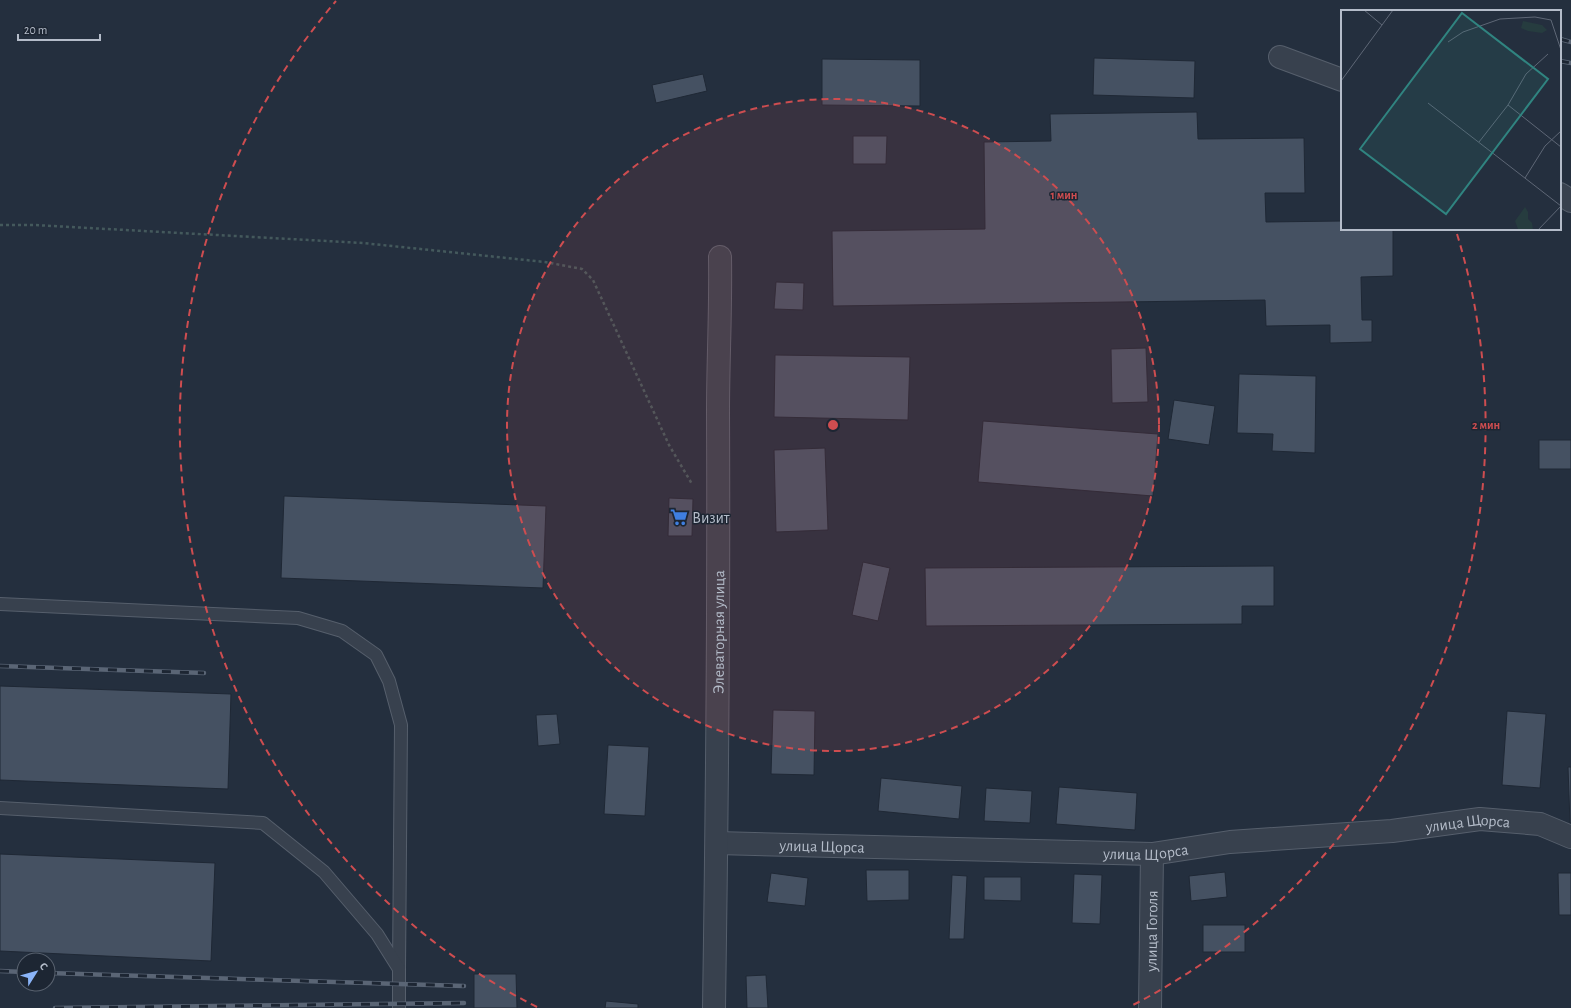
<svg xmlns="http://www.w3.org/2000/svg" width="1571" height="1008" font-family="'Alegreya Sans',sans-serif">
<style>
.building{fill:#455162;stroke:#1f2835}
.lines{fill:none;stroke-linecap:round;stroke-linejoin:round}
.lane-casing{stroke:#565f6c;stroke-width:14}
.street-casing{stroke:#565f6c;stroke-width:24}
.path{stroke:#44595c;stroke-width:2.5;stroke-dasharray:3 3;stroke-linecap:butt}
.lane{stroke:#38414e;stroke-width:12}
.street{stroke:#38414e;stroke-width:22}
.rail-casing{stroke:#5a6575;stroke-width:4.5}
.rail{stroke:#1d2633;stroke-width:3;stroke-dasharray:9;stroke-linecap:butt}
.ring{fill:none;stroke:#ce4d50;stroke-width:2;stroke-dasharray:7 5}
.labels{text-anchor:middle;stroke-width:3;stroke-linejoin:round;paint-order:stroke}
.poi-label{font-size:16px;fill:#b4bcc9;stroke:#1d2633;text-anchor:start}
.street-label{font-size:16px;fill:#b4bcc9;stroke:#1d2633}
.inset-road{fill:none;stroke:#5e6776;stroke-width:1}
.view{fill:#308480;fill-opacity:0.15;stroke:#308480;stroke-width:2}
.inset-edge{fill:none;stroke:#b4bcc9;stroke-width:2}
.centre{fill:#ce4d50;stroke:#1d2633;stroke-width:2}
.ring-label{font-size:12px;text-anchor:middle;font-weight:bold;fill:#ce4d50;stroke:#1d2633;stroke-width:3;stroke-linejoin:round;paint-order:stroke}
</style>
<rect width="100%" height="100%" fill="#242f3e"/>
<!-- building -->
<g class="building">
<path d="M 1094,58 L 1195,61 L 1194,98 L 1093,95 Z"/>
<path d="M 822,59 L 920,60 L 920,106 L 822,105 Z"/>
<path d="M 703,74 L 707,91 L 656,103 L 652,85 Z"/>
<path d="M 1197,112 L 1198,139 L 1304,138 L 1305,193 L 1265,193 L 1266,222 L 1342,221 L 1342,229 L 1393,229 L 1393,276 L 1361,277 L 1362,320 L 1372,320 L 1372,342 L 1330,343 L 1330,325 L 1266,326 L 1265,300 L 833,306 L 832,231 L 985,229 L 984,142 L 1051,141 L 1050,114 Z"/>
<path d="M 853,136 L 887,136 L 886,164 L 853,164 Z"/>
<path d="M 776,282 L 804,283 L 803,310 L 774,309 Z"/>
<path d="M 1146,348 L 1148,402 L 1112,403 L 1111,349 Z"/>
<path d="M 775,355 L 910,357 L 908,420 L 774,417 Z"/>
<path d="M 1239,374 L 1316,376 L 1315,453 L 1272,451 L 1273,434 L 1237,433 Z"/>
<path d="M 1174,400 L 1215,406 L 1209,445 L 1168,439 Z"/>
<path d="M 983,421 L 1158,434 L 1153,496 L 978,482 Z"/>
<rect x="1539" y="440" width="32" height="29"/>
<path d="M 825,448 L 828,530 L 776,532 L 774,450 Z"/>
<path d="M 284,496 L 546,506 L 543,588 L 281,578 Z"/>
<path d="M 669,498 L 693,499 L 692,536 L 668,536 Z"/>
<path d="M 863,562 L 890,568 L 878,621 L 852,615 Z"/>
<path d="M 1274,566 L 1274,606 L 1242,606 L 1242,624 L 926,626 L 925,568 Z"/>
<path d="M 0,686 L 231,694 L 228,789 L 0,780 Z"/>
<path d="M 773,710 L 815,711 L 814,775 L 771,774 Z"/>
<path d="M 1507,711 L 1546,714 L 1540,788 L 1502,785 Z"/>
<path d="M 557,714 L 560,744 L 538,746 L 536,715 Z"/>
<path d="M 608,745 L 649,747 L 645,816 L 604,814 Z"/>
<path d="M 1568,767 L 1571,767 L 1571,823 L 1570,823 Z"/>
<path d="M 881,778 L 962,786 L 959,819 L 878,811 Z"/>
<path d="M 1059,787 L 1137,793 L 1135,830 L 1056,824 Z"/>
<path d="M 986,788 L 1032,791 L 1030,823 L 984,821 Z"/>
<path d="M 0,854 L 215,863 L 211,961 L 0,951 Z"/>
<path d="M 866,870 L 909,870 L 909,900 L 867,901 Z"/>
<path d="M 1225,872 L 1227,897 L 1191,901 L 1189,876 Z"/>
<path d="M 771,873 L 808,878 L 805,906 L 767,902 Z"/>
<path d="M 1558,873 L 1571,873 L 1571,915 L 1559,915 Z"/>
<path d="M 1074,874 L 1102,875 L 1100,924 L 1072,923 Z"/>
<path d="M 952,875 L 967,876 L 964,939 L 949,939 Z"/>
<path d="M 984,877 L 1021,877 L 1021,901 L 984,900 Z"/>
<rect x="1203" y="925" width="42" height="27"/>
<path d="M 474,974 L 516,974 L 517,1008 L 474,1008 Z"/>
<path d="M 766,975 L 768,1008 L 747,1008 L 746,976 Z"/>
<path d="M 606,1001 L 638,1004 L 638,1008 L 605,1008 Z"/>
</g>
<g class="lines">
<!-- lane casing -->
<g class="lane-casing">
<g id="lane">
<path d="M 0,604 L 298,618 L 342,631 L 376,655 L 389,681 L 401,725 L 399,969"/>
<path d="M 0,808 L 263,823 L 324,872 L 377,934 L 399,969 L 399,1008"/>
</g>
</g>
<!-- street casing -->
<g class="street-casing">
<g id="street">
<path d="M 1280,57 L 1342,80"/>
<path d="M 1560,194 L 1571,201"/>
<path id="s1" d="M 717,843 L 1152,854 L 1230,842 L 1392,831 L 1480,819 L 1540,824 L 1571,837"/>
<path id="s2" d="M 714,1008 C 717,809 719,610 718,412 C 718,360 721,308 720,257"/>
<path id="s3" d="M 1150,1008 L 1152,854"/>
</g>
</g>
<!-- path -->
<path class="path" d="M 0,225 L 34,225 L 363,243 L 545,262 L 582,269 L 593,280 L 669,445 L 692,484"/>
<!-- lane -->
<use href="#lane" class="lane"/>
<!-- street -->
<use href="#street" class="street"/>
<!-- rail casing -->
<g class="rail-casing">
<g id="rail">
<path d="M 1560,39 L 1571,42"/>
<path d="M 1560,61 L 1571,63"/>
<path d="M 0,666 L 204,673"/>
<path d="M 0,971 L 24,972"/>
<path d="M 48,973 L 464,986"/>
<path d="M 55,1008 L 464,1003"/>
</g>
</g>
<!-- rail -->
<use href="#rail" class="rail"/>
</g>
<!-- distance rings -->
<circle cx="833" cy="425" r="326" fill="#ce4d50" fill-opacity=".12"/>
<g class="ring">
<circle cx="833" cy="425" r="326"/>
<path d="M537 1007A653 653 0 0 1 336 1M1457 234A653 653 0 0 1 1129 1007"/>
</g>
<!-- icons -->
<defs>
<g id="supermarket-bare" transform="scale(1.38)"><path d="M-6-5.5h2.5l.6 2H6L4.5 2H-2.5L-4.4-4H-6ZM-1.5 3.2a1.3 1.3 0 1 0 .1 0ZM3 3.2a1.3 1.3 0 1 0 .1 0Z" fill="#3f7fe0" stroke="#1d2633" stroke-width="2.5" paint-order="stroke"/></g>
</defs>
<g fill-rule="evenodd">
<use href="#supermarket-bare" x="679" y="517"/>
</g>
<g class="labels">
<!-- poi labels -->
<g class="poi-label">
<text x="692" y="523">Визит</text>
</g>
<!-- street labels -->
<g class="street-label">
<text dy="6" stroke="none"><textPath href="#s2" startOffset="376">Элеваторная улица</textPath></text>
<text dy="6" stroke="none"><textPath href="#s1" startOffset="753">улица Щорса</textPath></text>
<text dy="6" stroke="none"><textPath href="#s1" startOffset="105">улица Щорса</textPath></text>
<text dy="6" stroke="none"><textPath href="#s1" startOffset="429">улица Щорса</textPath></text>
<text dy="6" stroke="none"><textPath href="#s3" startOffset="77">улица Гоголя</textPath></text>
</g>
</g>
<!-- overview -->
<g transform="translate(1341 10)">
<rect width="220" height="220" fill="#242f3e"/>
<path d="M 182,11 L 201,15 L 206,20 L 201,23 L 187,21 L 180,18 ZM 184,197 L 187,202 L 187,209 L 191,213 L 192,220 L 177,219 L 174,211 Z" fill="#263c3f"/>
<path class="inset-road" d="M 23,0 L 41,15M 107,32 L 122,22 L 159,9 L 194,7 L 210,10 L 220,40M 0,71 L 52,0M 87,93 L 220,196M 167,95 L 220,137M 138,132 L 167,95 L 185,64 L 207,44M 184,168 L 204,136 L 220,121M 197,220 L 220,196"/>
<path class="view" d="M 121,3 L 207,69 L 105,204 L 19,139 Z"/>
<rect width="220" height="220" class="inset-edge"/>
</g>
<circle cx="833" cy="425" r="6" class="centre"/>
<g class="ring-label">
<text x="1064" y="199">1 мин</text>
<text x="1486" y="429">2 мин</text>
</g>
<!-- north arrow -->
<g transform="translate(36 972) rotate(53)"><circle r="19" fill="#1d2633" stroke="#59626f"/>
<path d="M0-3L7 15L0 10L-7 15Z" fill="#8ab4f8"/>
<text y="-6" font-size="11" font-weight="bold" text-anchor="middle" fill="#b4bcc9">С</text>
</g>
<!-- scale -->
<path d="M18 34v6h82v-6" fill="none" stroke="#b4bcc9" stroke-width="2"/>
<text x="24" y="34" font-size="12" fill="#b4bcc9" stroke="#1d2633" stroke-width="3" paint-order="stroke">20 m</text>
</svg>
